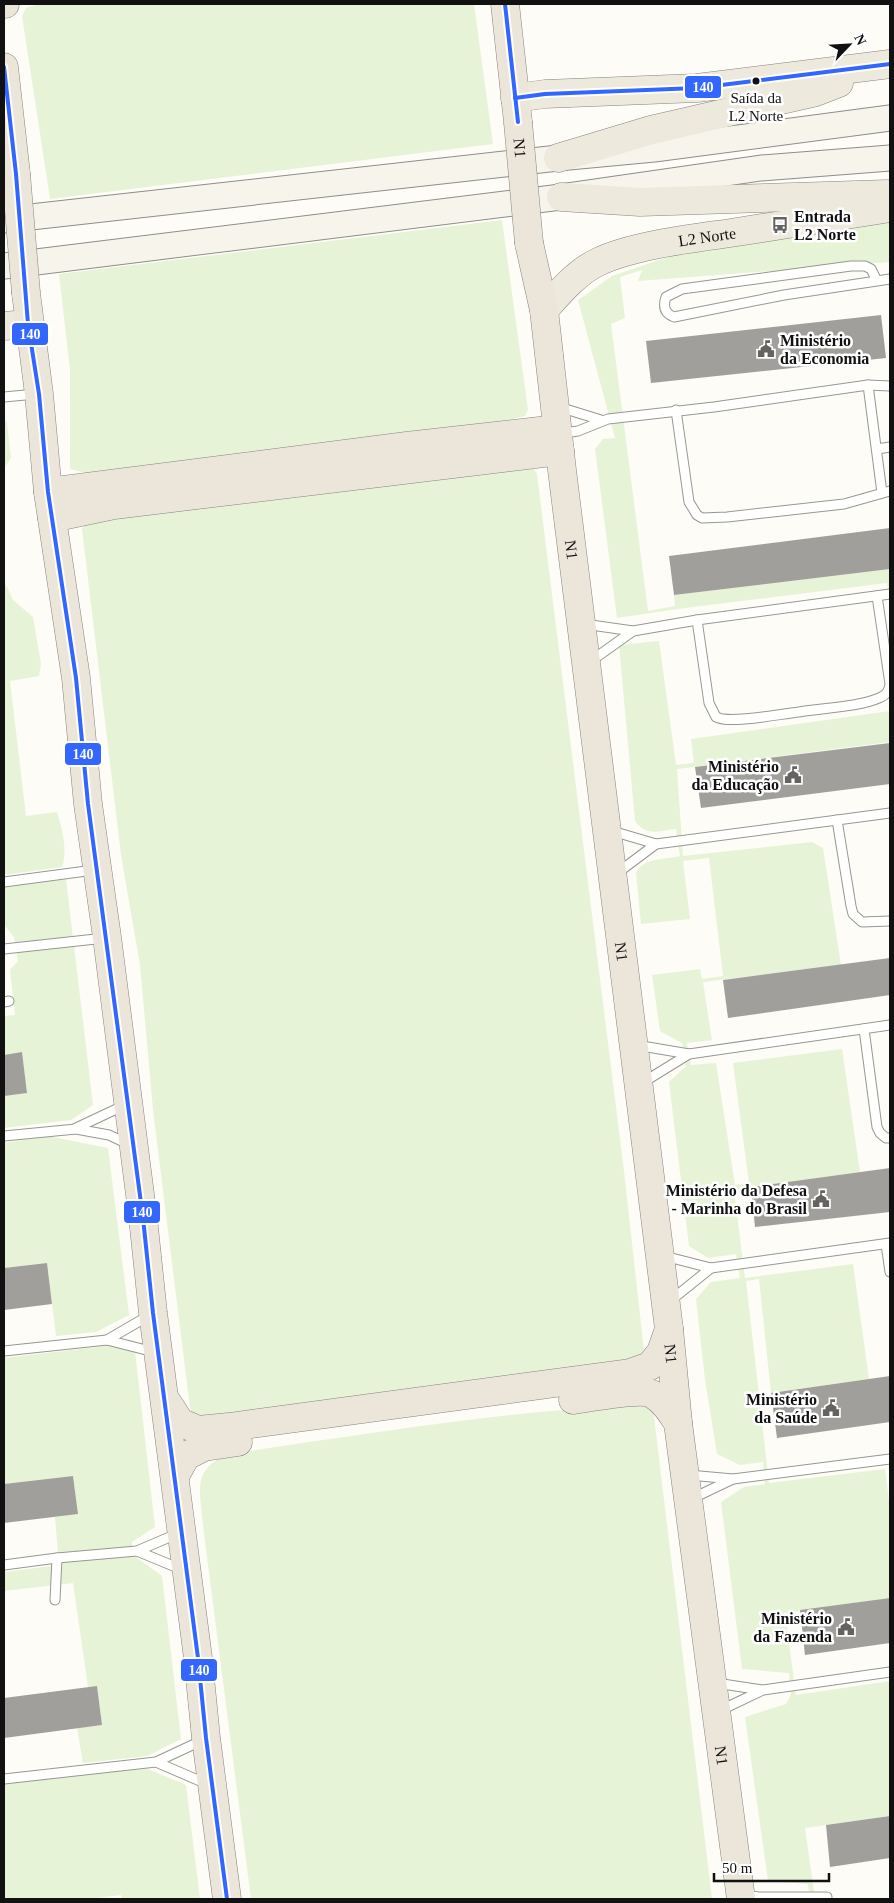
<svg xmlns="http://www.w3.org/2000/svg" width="894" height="1903" font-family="Georgia,serif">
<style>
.green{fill:#e7f3d7}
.building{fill:#a19f9c}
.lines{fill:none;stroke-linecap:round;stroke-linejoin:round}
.service-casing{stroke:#979795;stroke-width:11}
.secondary-casing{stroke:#8e8d8b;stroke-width:27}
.primary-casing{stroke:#858482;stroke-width:29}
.trunk-casing{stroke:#858482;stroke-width:29}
.service{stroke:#fffffe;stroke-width:9}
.secondary{stroke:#f6f4eb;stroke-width:25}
.primary{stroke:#ede9dc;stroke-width:28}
.trunk{stroke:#ece5da;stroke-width:28}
.trunk-bridge-casing{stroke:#858482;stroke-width:29;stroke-linecap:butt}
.trunk-bridge{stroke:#ece5da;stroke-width:28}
.bus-1-casing{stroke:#fff;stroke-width:8}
.bus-1{stroke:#36f;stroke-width:4}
.bus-dot{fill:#111;stroke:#fff;stroke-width:2}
.labels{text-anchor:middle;stroke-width:5;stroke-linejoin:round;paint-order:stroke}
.bus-label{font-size:15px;fill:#111;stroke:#fff}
.street-label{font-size:16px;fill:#111;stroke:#fff}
.poi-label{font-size:16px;font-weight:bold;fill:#111;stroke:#fff;text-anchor:end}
.line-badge{stroke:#fff;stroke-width:2}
.badge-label{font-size:14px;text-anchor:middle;font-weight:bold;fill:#fff}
</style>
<rect width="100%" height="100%" fill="#fdfcf7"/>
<!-- green -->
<g class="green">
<path d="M 39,4 L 474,4 L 493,144 L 50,199 L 22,16 L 26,8 Z"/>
<path d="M 890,219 L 890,262 L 638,281 L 642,270 L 620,277 L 625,318 L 611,324 L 648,611 L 675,606 L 674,595 L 890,569 L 890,605 L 887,583 L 685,608 L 617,618 L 595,449 L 603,439 L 615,438 L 578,300 L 612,276 L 697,247 Z"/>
<path d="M 502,220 L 528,410 L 525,416 L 470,430 L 141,470 L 86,473 L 70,469 L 70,370 L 59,274 Z"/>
<path d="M 4,417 L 7,423 L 11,458 L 4,468 Z"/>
<path d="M 533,467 L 537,474 L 624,1171 L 645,1360 L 227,1414 L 202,1415 L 193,1414 L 190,1408 L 153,1110 L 140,965 L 121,855 L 82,529 L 87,522 Z"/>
<path d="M 4,585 L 6,585 L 13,600 L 33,617 L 41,664 L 39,676 L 10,681 L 26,816 L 57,812 C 62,827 68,852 62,867 L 4,875 Z"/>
<path d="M 659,641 L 676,765 L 694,763 L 691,739 L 890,711 L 890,742 L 677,769 L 683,856 L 812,842 L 823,848 L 841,965 L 703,982 L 712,1040 L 687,1043 L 691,1065 L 716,1063 L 735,1185 L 749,1183 L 733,1063 L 842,1049 L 860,1172 L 734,1190 L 745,1278 L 853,1264 L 869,1379 L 771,1393 L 759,1279 L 746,1281 L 769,1483 L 885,1469 L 890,1508 L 890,1598 L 785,1613 L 796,1695 L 890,1681 L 890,1816 L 805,1828 L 815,1899 L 810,1899 L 808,1884 L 768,1881 L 745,1717 L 786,1704 L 791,1695 L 789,1673 L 742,1669 L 721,1502 L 744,1487 L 765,1484 L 763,1462 L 740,1465 L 717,1454 L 705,1380 L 696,1299 L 711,1282 L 740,1278 L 736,1254 L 708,1258 L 689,1246 L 669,1082 L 686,1066 L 682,1043 L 660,1031 L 652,975 L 700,969 L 702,979 L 723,976 L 709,858 L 683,861 L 690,919 L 641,924 L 636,873 C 644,857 664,860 680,856 L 676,829 C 658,831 647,837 635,821 L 619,645 Z"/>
<path d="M 66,879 L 93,1105 L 71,1120 L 4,1128 L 4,1095 L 27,1093 L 22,1053 L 4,1055 L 4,1016 L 15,1015 L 10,970 L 18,961 L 14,937 L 5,926 L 4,887 Z"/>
<path d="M 48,1136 L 108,1148 L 129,1315 L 96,1332 L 56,1336 L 47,1263 L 4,1268 L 4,1143 Z"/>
<path d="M 122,1344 L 135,1351 L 155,1527 L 132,1542 L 133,1555 L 162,1576 L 181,1739 L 147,1756 L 83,1763 L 77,1728 L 102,1725 L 97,1687 L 88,1687 L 73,1583 L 4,1591 L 4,1572 L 59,1565 L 55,1517 L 78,1514 L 73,1476 L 4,1484 L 4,1358 Z"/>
<path d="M 644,1405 L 653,1408 L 712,1899 L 251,1899 L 203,1526 C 201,1492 190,1472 227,1454 C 365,1435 504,1410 644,1405 Z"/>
<path d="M 148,1769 L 186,1785 L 200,1899 L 122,1899 L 121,1895 L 88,1899 L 4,1899 L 4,1784 L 116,1771 Z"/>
</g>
<!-- building -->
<g class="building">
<path d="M 881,315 L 886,358 L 651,383 L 646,341 Z"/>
<path d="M 890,528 L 890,569 L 674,595 L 669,556 Z"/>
<path d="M 890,743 L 890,784 L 701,808 L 695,767 Z"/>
<path d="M 890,958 L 890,995 L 728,1018 L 723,980 Z"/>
<path d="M 22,1052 L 27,1093 L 4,1096 L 4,1055 Z"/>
<path d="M 890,1168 L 890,1212 L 755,1227 L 751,1187 Z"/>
<path d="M 47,1263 L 52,1304 L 4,1310 L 4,1268 Z"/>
<path d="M 890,1376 L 890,1422 L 777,1438 L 771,1393 Z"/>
<path d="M 73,1476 L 78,1514 L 4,1523 L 4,1484 Z"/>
<path d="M 890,1598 L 890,1643 L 805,1655 L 800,1610 Z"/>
<path d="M 97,1686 L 102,1725 L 4,1738 L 4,1698 Z"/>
<path d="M 890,1816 L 890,1858 L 830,1867 L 826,1825 Z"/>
</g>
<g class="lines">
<!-- service casing -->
<g class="service-casing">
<g id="service">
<path d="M 877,281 L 871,269 L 865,266 L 851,266 L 682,289 L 666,297 C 663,306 664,313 674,317 L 784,295 L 890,279"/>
<path d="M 868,385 L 882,493"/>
<path d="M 4,397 L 36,394"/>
<path d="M 559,407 L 601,420"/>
<path d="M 676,410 L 689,502 L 697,515 L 702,518 L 727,517 L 844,504 L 890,491"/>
<path d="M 561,430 L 571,432 L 578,431 L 608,419 L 714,407 L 868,385 L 890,386"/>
<path d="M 877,449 L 890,447"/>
<path d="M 697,620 L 709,703 L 716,717 C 719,718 721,719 723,719 C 741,722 780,714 799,712 C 822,708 859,707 879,698 C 886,695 889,692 890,684 L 877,596"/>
<path d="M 584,624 L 633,631 L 697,620 L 890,594"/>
<path d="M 591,661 L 633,631"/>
<path d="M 837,820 L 851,906 L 853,914 L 862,922 L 890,921"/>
<path d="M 612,831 L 656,844 L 890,813"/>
<path d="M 616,874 L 656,844"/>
<path d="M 4,882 L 94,870"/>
<path d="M 4,949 L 105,938"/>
<path d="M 4,1002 L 9,1001"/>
<path d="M 864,1029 L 877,1127 L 880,1133 L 886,1138 L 890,1138"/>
<path d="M 636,1045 L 689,1054 L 890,1025"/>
<path d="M 642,1083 L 689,1054"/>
<path d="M 76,1128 L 125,1105"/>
<path d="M 4,1136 L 76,1129 L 109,1135 L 130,1145"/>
<path d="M 886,1244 L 890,1272"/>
<path d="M 664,1256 L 711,1268 L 890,1243"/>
<path d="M 670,1301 L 711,1268"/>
<path d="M 107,1340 L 150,1315"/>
<path d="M 4,1351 L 107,1340 L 154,1352"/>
<path d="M 689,1475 L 733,1479 L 890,1459"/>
<path d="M 691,1499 L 733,1479"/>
<path d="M 137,1551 L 183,1570"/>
<path d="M 4,1565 L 57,1558 L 137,1551 L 179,1533"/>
<path d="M 55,1600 L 57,1558"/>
<path d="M 716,1683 L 762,1690"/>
<path d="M 719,1711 L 763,1690 L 890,1672"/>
<path d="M 156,1762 L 207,1784"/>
<path d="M 4,1779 L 156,1762 L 203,1740"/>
<path d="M 742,1895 L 759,1897 L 827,1897"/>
</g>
</g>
<!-- secondary casing -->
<g class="secondary-casing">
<g id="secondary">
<path d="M 4,220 L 558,158 L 654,149 L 890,118"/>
<path d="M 4,266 L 561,197 L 761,168 L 890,158"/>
</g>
</g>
<!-- primary casing -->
<g class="primary-casing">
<g id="primary">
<path d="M 515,98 L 545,94 L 697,88 L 890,64"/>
<path d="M 558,158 L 651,130 L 816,92 L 839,83"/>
<path d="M 561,197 L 640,202 L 887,194"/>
<path id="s1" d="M 544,310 C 560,292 577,272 598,262 C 631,246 687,239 724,234 C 780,225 835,217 890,208"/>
<path d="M 4,326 L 28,324"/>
</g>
</g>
<!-- trunk casing -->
<g class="trunk-casing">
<g id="trunk">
<path d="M 4,4 L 5,4"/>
<path d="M 505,4 L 518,122"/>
<path d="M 4,67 L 16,174"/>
<path id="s2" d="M 529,243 L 544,310 L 562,470 L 669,1329 L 678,1423 L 741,1899"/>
<path d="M 26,293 L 39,394 L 48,492 L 76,678 L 88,804 L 107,937 L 143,1218 L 153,1313 L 198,1658 L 206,1738 L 227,1899"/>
<path d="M 48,492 L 407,446 L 557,429"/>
<path d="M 52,518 L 114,505 L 560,451"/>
<path d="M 165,1399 L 180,1422 L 198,1430 L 229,1427 L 630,1373 L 650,1366 L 661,1352 L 669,1329"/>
<path d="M 573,1400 C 589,1398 640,1388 652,1394 C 664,1401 670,1411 678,1423"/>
<path d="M 175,1476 L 186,1456 L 204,1447 L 238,1442"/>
</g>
</g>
<!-- service -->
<use href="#service" class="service"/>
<!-- secondary -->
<use href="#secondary" class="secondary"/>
<!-- primary -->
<use href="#primary" class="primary"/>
<!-- trunk -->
<use href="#trunk" class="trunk"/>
<!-- trunk-bridge casing -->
<g class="trunk-bridge-casing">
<g id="trunk-bridge">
<path id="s3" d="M 518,122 L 529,243"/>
<path d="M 16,174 L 26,293"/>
</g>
</g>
<!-- trunk-bridge -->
<use href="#trunk-bridge" class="trunk-bridge"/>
<!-- bus-1 casing -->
<g class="bus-1-casing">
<g id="bus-1">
<path d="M 505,4 L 518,122"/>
<path d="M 4,67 L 16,174 L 28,324 L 39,394 L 48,492 L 76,678 L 88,804 L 143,1218 L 153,1313 L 198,1658 L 206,1738 L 227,1899"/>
<path d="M 515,98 L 545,94 L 697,88 L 890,64"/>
</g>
</g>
<!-- bus-1 -->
<use href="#bus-1" class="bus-1"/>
</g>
<!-- icons -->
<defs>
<g id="bus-bare" transform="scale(1.35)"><path d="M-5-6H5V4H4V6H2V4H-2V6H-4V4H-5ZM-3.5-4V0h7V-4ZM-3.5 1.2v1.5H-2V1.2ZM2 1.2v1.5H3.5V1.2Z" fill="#646362" stroke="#fff" stroke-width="2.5" paint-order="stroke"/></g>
<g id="civic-bare" transform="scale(1.35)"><path d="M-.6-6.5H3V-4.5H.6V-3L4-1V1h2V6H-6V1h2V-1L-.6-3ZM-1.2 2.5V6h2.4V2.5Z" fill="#646362" stroke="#fff" stroke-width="2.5" paint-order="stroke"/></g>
</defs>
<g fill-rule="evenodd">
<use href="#bus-bare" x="780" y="225"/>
<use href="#civic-bare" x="766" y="349"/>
<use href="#civic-bare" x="793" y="775"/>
<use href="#civic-bare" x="821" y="1199"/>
<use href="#civic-bare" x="831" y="1408"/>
<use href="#civic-bare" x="846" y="1627"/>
</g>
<!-- markers -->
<circle class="bus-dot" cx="756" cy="81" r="4.5"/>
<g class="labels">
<!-- bus labels -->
<g class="bus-label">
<text x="756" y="103">Saída da<tspan x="756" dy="18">L2 Norte</tspan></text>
</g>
<!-- street labels -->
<g class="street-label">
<text dy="6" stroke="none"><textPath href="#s3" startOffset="26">N1</textPath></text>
<text dy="6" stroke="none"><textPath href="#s1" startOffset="185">L2 Norte</textPath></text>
<text dy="6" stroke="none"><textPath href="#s2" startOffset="310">N1</textPath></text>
<text dy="6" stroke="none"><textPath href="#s2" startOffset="715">N1</textPath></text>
<text dy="6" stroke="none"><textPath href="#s2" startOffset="1120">N1</textPath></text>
<text dy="6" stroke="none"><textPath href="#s2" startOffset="1525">N1</textPath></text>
</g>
<!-- poi labels -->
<g class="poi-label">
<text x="794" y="222" text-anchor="start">Entrada<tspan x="794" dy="18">L2 Norte</tspan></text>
<text x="780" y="346" text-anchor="start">Ministério<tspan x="780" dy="18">da Economia</tspan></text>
<text x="779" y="772">Ministério<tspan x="779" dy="18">da Educação</tspan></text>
<text x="807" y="1196">Ministério da Defesa<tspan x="807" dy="18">- Marinha do Brasil</tspan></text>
<text x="817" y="1405">Ministério<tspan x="817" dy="18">da Saúde</tspan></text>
<text x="832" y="1624">Ministério<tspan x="832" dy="18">da Fazenda</tspan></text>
</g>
</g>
<g class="line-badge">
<rect x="684" y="75" width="38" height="24" rx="5" fill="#36f"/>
<rect x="11" y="322" width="38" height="24" rx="5" fill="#36f"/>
<rect x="64" y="742" width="38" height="24" rx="5" fill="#36f"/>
<rect x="123" y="1200" width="38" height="24" rx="5" fill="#36f"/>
<rect x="180" y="1658" width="38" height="24" rx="5" fill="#36f"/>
</g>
<g class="badge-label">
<text x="703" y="92">140</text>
<text x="30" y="339">140</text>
<text x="83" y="759">140</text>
<text x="142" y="1217">140</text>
<text x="199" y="1675">140</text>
</g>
<!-- border -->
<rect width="894" height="1903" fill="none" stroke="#111111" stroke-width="10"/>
<!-- north arrow -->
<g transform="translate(849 45) rotate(65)" stroke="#ffffff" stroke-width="4" paint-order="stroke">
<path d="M0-4L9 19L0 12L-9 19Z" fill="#111111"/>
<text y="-8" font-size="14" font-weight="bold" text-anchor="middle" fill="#111111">N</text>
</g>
<!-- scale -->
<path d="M714 1873v8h115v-8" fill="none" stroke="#111111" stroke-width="2.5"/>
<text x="722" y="1873" font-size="15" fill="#111111" stroke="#ffffff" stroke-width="4" paint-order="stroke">50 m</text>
</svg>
